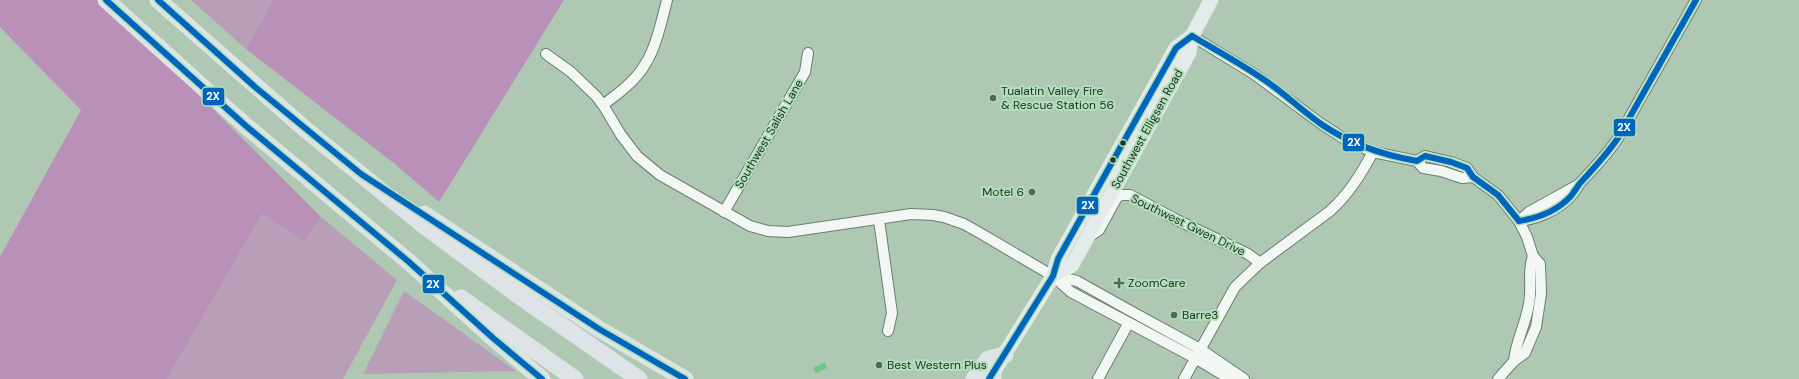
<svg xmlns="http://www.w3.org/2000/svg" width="1799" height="379" font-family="'DM Sans',sans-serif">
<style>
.green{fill:#b89eb7}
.forest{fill:#b990b7}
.water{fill:#6bc988}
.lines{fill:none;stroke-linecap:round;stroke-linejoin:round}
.minor-casing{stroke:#6b7e70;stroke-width:12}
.major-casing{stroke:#dbe6dd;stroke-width:15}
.highway-casing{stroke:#dbe6dd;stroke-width:17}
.minor{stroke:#f3f7f4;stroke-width:10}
.major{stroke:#e5ebec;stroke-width:13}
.highway{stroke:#dde3e7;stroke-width:15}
.bus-1-casing{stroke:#b1e0ba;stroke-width:9}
.bus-1{stroke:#0065bd;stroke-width:6}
.poi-dot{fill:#526757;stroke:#b1e0ba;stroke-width:1.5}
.bus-dot{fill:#213325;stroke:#b1e0ba;stroke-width:1.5}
.labels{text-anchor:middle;stroke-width:4;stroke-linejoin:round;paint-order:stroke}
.poi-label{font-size:12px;fill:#213325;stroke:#b1e0ba;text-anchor:start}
.street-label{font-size:12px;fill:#213325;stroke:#b1e0ba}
.line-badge{stroke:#b1e0ba;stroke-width:1.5}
.badge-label{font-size:11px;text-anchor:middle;font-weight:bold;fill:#fff}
</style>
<rect width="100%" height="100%" fill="#aec8b4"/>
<!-- green -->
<g class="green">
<path d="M 191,0 L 273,0 L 246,49 Z"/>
<path d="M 262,214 L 304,241 L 321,217 L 397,280 L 343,379 L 167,379 Z"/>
<path d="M 404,291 L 516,371 L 363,374 Z"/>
</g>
<!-- forest -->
<g class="forest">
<path d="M 0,0 L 104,0 L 321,217 L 304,241 L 262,214 L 167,379 L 0,379 L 0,257 L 81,110 L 0,27 Z"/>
<path d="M 273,0 L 564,0 L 439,202 L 395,164 L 246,49 Z"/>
</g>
<!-- water -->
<path class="water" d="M 825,362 L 827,368 L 816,373 L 813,368 Z"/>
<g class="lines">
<!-- minor casing -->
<g class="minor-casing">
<g id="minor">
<path d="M 1192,36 L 1254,74 L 1320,123 L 1346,140 L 1373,152 L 1417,161 L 1423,168 L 1441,171 L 1462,178 L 1473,177"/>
<path d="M 546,54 L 571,72 L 596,96 L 603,105 L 621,135 L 637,156 L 660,175 L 750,226 L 768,231 L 788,232 L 911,214 L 933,215 L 944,217 L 964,224 L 980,233 L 1053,276 L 1071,292 L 1195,358 L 1230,379"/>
<path d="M 603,105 C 612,98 622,91 630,83 C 654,61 659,31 667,0"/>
<path d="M 1417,161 L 1425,156 L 1451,162 L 1467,168 L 1473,177 L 1498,195 L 1519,221 L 1527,237 L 1533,256 L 1540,264 L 1541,294 L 1536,327 L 1525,353 L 1514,361 L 1498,379"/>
<path d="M 724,212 L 805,72 L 808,53"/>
<path d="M 879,220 L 892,313 L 888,331"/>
<path d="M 1519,221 C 1538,219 1558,210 1571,196 C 1575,192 1577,187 1580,183 C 1594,168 1607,155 1618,138 L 1696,0"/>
<path d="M 1519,221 L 1529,212 L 1578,185"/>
<path d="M 1087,238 L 1099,230 L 1116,199 L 1120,195 L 1130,195 L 1175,219 L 1248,254 L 1260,263"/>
<path d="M 1055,276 L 1077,281 L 1127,309 L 1200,349 L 1244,379"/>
<path d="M 1514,361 C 1516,338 1529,319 1530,295 C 1531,281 1528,269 1533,256"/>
<path d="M 1098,379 L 1128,324"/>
<path d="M 1184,379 L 1235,287 L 1260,263 L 1330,211 C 1349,194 1361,174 1373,152"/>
</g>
</g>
<!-- major casing -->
<g class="major-casing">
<g id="major">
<path d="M 1053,276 L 1072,265 L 1189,53 L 1192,36 L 1211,0"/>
<path d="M 989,379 L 1053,276 L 1058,259 L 1176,48 L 1192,36"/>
</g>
</g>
<!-- highway casing -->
<g class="highway-casing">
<g id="highway">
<path d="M 106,0 L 246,126 L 409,262 L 493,338 L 542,379"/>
<path d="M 158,0 L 305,129 L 423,225 L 522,298 L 639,379"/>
<path d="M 424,214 L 599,329 L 685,379"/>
<path d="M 461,298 L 575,379"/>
<path d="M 993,374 L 993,379"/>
<path d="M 974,379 L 988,359 L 1005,355"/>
</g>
</g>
<!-- minor -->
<use href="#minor" class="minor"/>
<!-- major -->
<use href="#major" class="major"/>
<!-- highway -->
<use href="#highway" class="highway"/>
<!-- bus-1 casing -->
<g class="bus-1-casing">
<g id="bus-1">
<path d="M 106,0 L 246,126 L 409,262 L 493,338 L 542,379"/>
<path d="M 158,0 L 255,87 L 361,174 L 599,329 L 685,379"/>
<path d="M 1192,36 C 1219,52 1247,67 1273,86 C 1289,98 1304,112 1321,124 C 1350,144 1382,155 1417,161 L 1425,156 L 1451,162 L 1467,168 L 1473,177 L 1498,195 L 1519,221"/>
<path d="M 1519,221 C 1539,218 1557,211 1571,196 C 1575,191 1578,185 1582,181 C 1595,167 1607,154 1618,138 L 1696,0"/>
<path d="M 989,379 L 1053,276 L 1058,259 L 1176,48 L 1192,36"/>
</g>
</g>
<!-- bus-1 -->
<use href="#bus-1" class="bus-1"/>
</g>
<!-- markers -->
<g class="poi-dot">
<circle cx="993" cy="98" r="4"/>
<circle cx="1032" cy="192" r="4"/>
<path d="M1117 277h4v4h4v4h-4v4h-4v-4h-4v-4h4z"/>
<circle cx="1174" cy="315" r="4"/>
<circle cx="879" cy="365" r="4"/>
</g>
<g class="bus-dot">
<circle cx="1123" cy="143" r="3.5"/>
<circle cx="1113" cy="160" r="3.5"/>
</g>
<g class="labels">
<!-- poi labels -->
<g class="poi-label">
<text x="1001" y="95">Tualatin Valley Fire<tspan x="1001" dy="14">&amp; Rescue Station 56</tspan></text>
<text x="1024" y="196" text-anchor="end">Motel 6</text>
<text x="1128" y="287">ZoomCare</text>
<text x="1182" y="319">Barre3</text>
<text x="887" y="369">Best Western Plus</text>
</g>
<!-- street labels -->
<g class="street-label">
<text transform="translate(1147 129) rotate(-61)" y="4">Southwest Elligsen Road</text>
<text transform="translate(769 134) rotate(-60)" y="4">Southwest Salish Lane</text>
<text transform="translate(1188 225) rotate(26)" y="4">Southwest Gwen Drive</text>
</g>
</g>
<g class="line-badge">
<rect x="202" y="87" width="23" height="19" rx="4" fill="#0065bd"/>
<rect x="1613" y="118" width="23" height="19" rx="4" fill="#0065bd"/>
<rect x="1342" y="133" width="23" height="19" rx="4" fill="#0065bd"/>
<rect x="1076" y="196" width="23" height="19" rx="4" fill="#0065bd"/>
<rect x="422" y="274" width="23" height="20" rx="4" fill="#0065bd"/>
</g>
<g class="badge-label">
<text x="213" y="100">2X</text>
<text x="1624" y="131">2X</text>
<text x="1354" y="146">2X</text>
<text x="1088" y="209">2X</text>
<text x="433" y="288">2X</text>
</g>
</svg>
